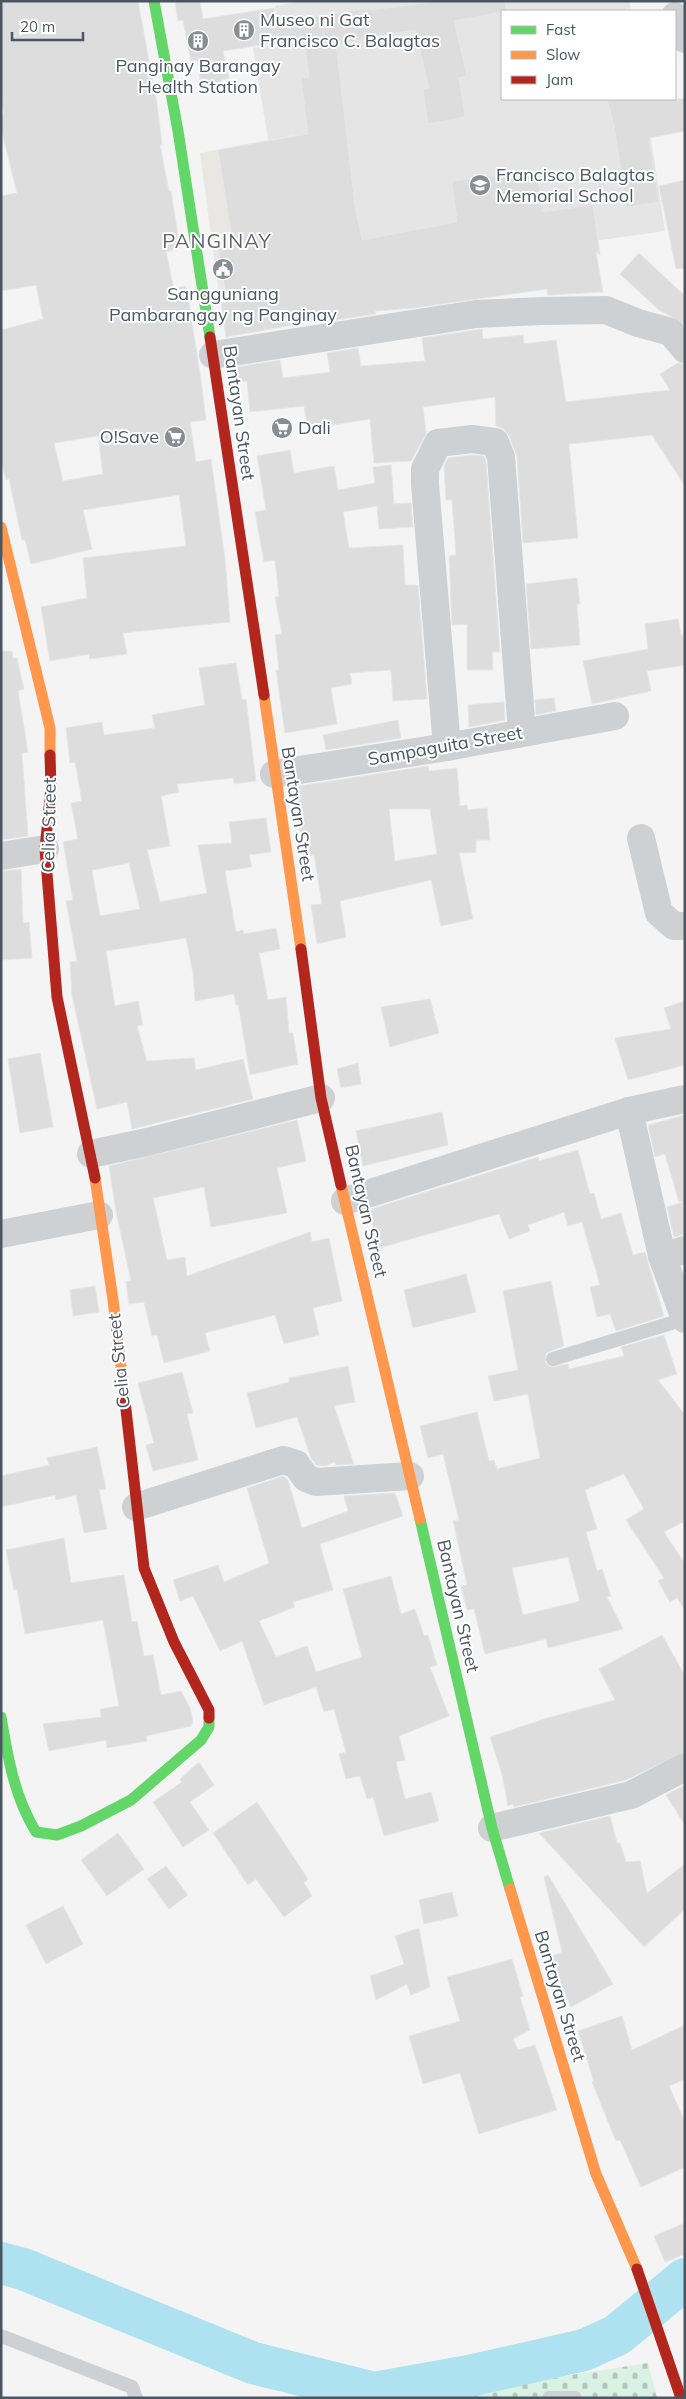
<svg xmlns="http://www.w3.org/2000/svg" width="686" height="2399" font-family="Mulish,sans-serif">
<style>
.commercial{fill:#e8e7e3}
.education{fill:#e6e5e6}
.cemetery{fill:url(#cemetery-stones)}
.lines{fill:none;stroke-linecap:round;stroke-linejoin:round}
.river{stroke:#aee2f0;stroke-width:42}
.building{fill:#ddddde;stroke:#e5e6e7;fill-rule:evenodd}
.lane{stroke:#ced0d2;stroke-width:14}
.street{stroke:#ced0d2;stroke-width:28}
.fast{stroke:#63d668;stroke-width:11}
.slow{stroke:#ff974d;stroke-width:11}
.jam{stroke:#b3261e;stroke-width:11}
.labels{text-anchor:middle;stroke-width:4;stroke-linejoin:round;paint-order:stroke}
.poi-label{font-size:18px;fill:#4a5661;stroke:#fff;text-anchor:start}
.street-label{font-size:18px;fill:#4a5661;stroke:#fff}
.quarter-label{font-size:20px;letter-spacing:1px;fill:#5f6368;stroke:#fff}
</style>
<defs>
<pattern id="cemetery-stones" width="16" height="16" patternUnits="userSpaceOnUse" patternTransform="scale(1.25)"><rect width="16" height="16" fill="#d9f2e3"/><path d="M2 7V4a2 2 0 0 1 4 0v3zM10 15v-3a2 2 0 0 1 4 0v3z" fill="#b2c7bb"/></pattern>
</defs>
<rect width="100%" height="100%" fill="#f4f4f4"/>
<!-- commercial -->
<path class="commercial" d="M 294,135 L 318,279 L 219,295 L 200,153 Z"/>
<!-- education -->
<path class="education" d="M 303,1 L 629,1 L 631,11 L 502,11 L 502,99 L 645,99 L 665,231 L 318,279 L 294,135 L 268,140 L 253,48 L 281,43 L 275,6 Z"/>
<!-- cemetery -->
<path class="cemetery" d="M 648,2363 L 657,2398 L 466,2398 L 467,2391 Z"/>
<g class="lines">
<!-- river -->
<path class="river" d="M 1,2263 L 23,2269 L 253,2363 L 374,2393 L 469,2376 L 584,2350 L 617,2335 L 685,2279"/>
</g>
<!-- building -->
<g class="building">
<path d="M 1,1 L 138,1 L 157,104 L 162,145 L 160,145 L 169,191 L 171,191 L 180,248 L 166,252 L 174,289 L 185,286 L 188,297 L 202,387 L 206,420 L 190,422 L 196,462 L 211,459 L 225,559 L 230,622 L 123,633 L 127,654 L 90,659 L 89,654 L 50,661 L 41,607 L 87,598 L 83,558 L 186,546 L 179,495 L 83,510 L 92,549 L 31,564 L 25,540 L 22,540 L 9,479 L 6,480 L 1,459 L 1,330 L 43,319 L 36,285 L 1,291 L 1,196 L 17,193 L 1,128 L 1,115 L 4,115 L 1,93 ZM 98,436 L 103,474 L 63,481 L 54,443 Z"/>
<path d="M 175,1 L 200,1 L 203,19 L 274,8 L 276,22 L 370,8 L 370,10 L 441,1 L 505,1 L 506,11 L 454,21 L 467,76 L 459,78 L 465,117 L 428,124 L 423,89 L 429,88 L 415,30 L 374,36 L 374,38 L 336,44 L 355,206 L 362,240 L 457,222 L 452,181 L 537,170 L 542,212 L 593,205 L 600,255 L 596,252 L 603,292 L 548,295 L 547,289 L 414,308 L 375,311 L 376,314 L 322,322 L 321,320 L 226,337 L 221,303 L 227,302 L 218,247 L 233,244 L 218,150 L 308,134 L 301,78 L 309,77 L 304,38 L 223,51 L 229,78 L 221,80 L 222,87 L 202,91 L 197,60 L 191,61 L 183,20 L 178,21 Z"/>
<path d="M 607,99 L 685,99 L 685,131 L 649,138 L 659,202 L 626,207 L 615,131 Z"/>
<path d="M 685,180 L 685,268 L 676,269 L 659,186 Z"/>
<path d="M 639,253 L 685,296 L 685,324 L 659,310 L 620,274 Z"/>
<path d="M 482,329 L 483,339 L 523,335 L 524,344 L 556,340 L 566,402 L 670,390 L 660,374 L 678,363 L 685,364 L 685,486 L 652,435 L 569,444 L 578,538 L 523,543 L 517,456 L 509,436 L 504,429 L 496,426 L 495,397 L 423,407 L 426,434 L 411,461 L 374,463 L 370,419 L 308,429 L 304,406 L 250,412 L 247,381 L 233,383 L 231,368 L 280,360 L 283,378 L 330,372 L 327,353 L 358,348 L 361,366 L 425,361 L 422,338 Z"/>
<path d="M 290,450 L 294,473 L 334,466 L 338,490 L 375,483 L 373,467 L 391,465 L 394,504 L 411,503 L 413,527 L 379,529 L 377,506 L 343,512 L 349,548 L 403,545 L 405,585 L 418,585 L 427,699 L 393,701 L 391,670 L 350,673 L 352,684 L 331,688 L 337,724 L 285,733 L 276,670 L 279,670 L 275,635 L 282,634 L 275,597 L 279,596 L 275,560 L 264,562 L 255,512 L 266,510 L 257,456 Z"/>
<path d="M 472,455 L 484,456 L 486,461 L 500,652 L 492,652 L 493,670 L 467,670 L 467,624 L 452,625 L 449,556 L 456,555 L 452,500 L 446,500 L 444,466 L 448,458 Z"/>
<path d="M 577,578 L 580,604 L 577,604 L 580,645 L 531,649 L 526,584 Z"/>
<path d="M 678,619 L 681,635 L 685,634 L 685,665 L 647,671 L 651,691 L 592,704 L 583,661 L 648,649 L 645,624 Z"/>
<path d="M 1,651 L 12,651 L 13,658 L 17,658 L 24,689 L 18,691 L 28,752 L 22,753 L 28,836 L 1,840 Z"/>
<path d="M 236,663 L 242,700 L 246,699 L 256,781 L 234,784 L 233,778 L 177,784 L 179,792 L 161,796 L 170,846 L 147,850 L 160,902 L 207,893 L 198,845 L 232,843 L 229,822 L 266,818 L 271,852 L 249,855 L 252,867 L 225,871 L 236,932 L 243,930 L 244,934 L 276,928 L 280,949 L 259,953 L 268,1000 L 286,997 L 289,1033 L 293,1033 L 298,1064 L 250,1075 L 238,1004 L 236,1005 L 234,994 L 195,1001 L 193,973 L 186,938 L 106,951 L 115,1006 L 138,1001 L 143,1025 L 137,1026 L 147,1061 L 194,1058 L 196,1070 L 243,1059 L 253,1099 L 132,1129 L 127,1102 L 97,1109 L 72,995 L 70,962 L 77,961 L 66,901 L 73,900 L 63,842 L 78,839 L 71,803 L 82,801 L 75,762 L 70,763 L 66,728 L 102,722 L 104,735 L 155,728 L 152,715 L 205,705 L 199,668 ZM 129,863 L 140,909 L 100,916 L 92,870 Z"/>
<path d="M 554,698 L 556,711 L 536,715 L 535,700 Z"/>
<path d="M 504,702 L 505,720 L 469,727 L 468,705 Z"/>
<path d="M 398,720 L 401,738 L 326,750 L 323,735 Z"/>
<path d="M 428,766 L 429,771 L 457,768 L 460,806 L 467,805 L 468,810 L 487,808 L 490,840 L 476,840 L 476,852 L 459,853 L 473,919 L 441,926 L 431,880 L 340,901 L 346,937 L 317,944 L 311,905 L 322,904 L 314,855 L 304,857 L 293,787 ZM 389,809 L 430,809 L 437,854 L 395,861 Z"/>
<path d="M 21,869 L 23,923 L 29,922 L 32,958 L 1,960 L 1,871 Z"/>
<path d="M 430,999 L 439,1033 L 390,1047 L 381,1007 Z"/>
<path d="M 685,1001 L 685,1065 L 628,1080 L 615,1038 L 671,1029 L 664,1008 Z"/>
<path d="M 40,1053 L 53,1127 L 20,1133 L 8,1059 Z"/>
<path d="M 358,1063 L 361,1084 L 341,1088 L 337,1069 Z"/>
<path d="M 442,1112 L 448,1145 L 363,1166 L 356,1131 Z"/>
<path d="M 685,1115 L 685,1201 L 679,1202 L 665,1154 L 655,1157 L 648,1125 Z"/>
<path d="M 297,1120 L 306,1161 L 277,1168 L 287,1213 L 211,1227 L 204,1187 L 153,1198 L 167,1260 L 185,1257 L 187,1276 L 310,1232 L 312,1242 L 329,1238 L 342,1301 L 313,1308 L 319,1335 L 284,1344 L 275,1315 L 205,1333 L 210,1351 L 164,1363 L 157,1335 L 152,1336 L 144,1302 L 129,1304 L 126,1281 L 131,1281 L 116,1212 L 109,1166 Z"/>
<path d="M 578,1150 L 590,1194 L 594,1193 L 601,1219 L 621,1213 L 633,1255 L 645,1252 L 664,1316 L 616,1331 L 610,1314 L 597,1317 L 590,1287 L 600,1285 L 582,1222 L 568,1226 L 564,1212 L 528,1225 L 530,1231 L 509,1239 L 499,1214 L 379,1248 L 368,1210 L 538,1157 L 539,1161 Z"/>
<path d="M 685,1202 L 685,1234 L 674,1237 L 667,1207 Z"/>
<path d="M 466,1274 L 476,1312 L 413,1328 L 404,1290 Z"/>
<path d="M 551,1281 L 564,1346 L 546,1353 L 545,1362 L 551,1367 L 568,1364 L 569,1369 L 624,1356 L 621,1347 L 664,1335 L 677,1374 L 658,1380 L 685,1415 L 685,1521 L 664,1532 L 685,1564 L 685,1610 L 677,1598 L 670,1602 L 658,1581 L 664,1578 L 626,1520 L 644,1509 L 624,1474 L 585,1490 L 597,1529 L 586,1532 L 597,1571 L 602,1569 L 611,1596 L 607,1597 L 623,1629 L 548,1648 L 546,1639 L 485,1654 L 474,1609 L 467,1610 L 461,1586 L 467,1585 L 453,1521 L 459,1520 L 443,1454 L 428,1458 L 420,1426 L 477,1412 L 489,1461 L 494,1460 L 497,1469 L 540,1458 L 528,1394 L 494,1401 L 488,1376 L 518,1370 L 503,1291 ZM 568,1557 L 580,1601 L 523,1615 L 512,1568 Z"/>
<path d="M 95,1286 L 99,1312 L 73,1316 L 70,1290 Z"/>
<path d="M 348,1366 L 355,1402 L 334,1406 L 354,1464 L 336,1465 L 335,1462 L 325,1466 L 316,1465 L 311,1458 L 297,1417 L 256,1428 L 247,1393 L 289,1382 L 289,1378 Z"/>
<path d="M 182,1372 L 193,1413 L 187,1414 L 198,1460 L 153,1471 L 146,1445 L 154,1443 L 138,1383 Z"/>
<path d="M 97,1447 L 106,1489 L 99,1490 L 107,1529 L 84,1533 L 76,1495 L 56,1500 L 55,1495 L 1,1507 L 1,1476 L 49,1465 L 47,1458 Z"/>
<path d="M 283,1476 L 288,1480 L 302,1528 L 348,1511 L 344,1496 L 395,1493 L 403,1516 L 320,1544 L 333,1590 L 293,1602 L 295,1607 L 259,1621 L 276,1657 L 307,1646 L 316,1672 L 362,1657 L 343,1589 L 391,1576 L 401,1614 L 415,1609 L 424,1636 L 428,1635 L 437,1665 L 430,1667 L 449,1716 L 399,1736 L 405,1760 L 396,1762 L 405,1799 L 431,1792 L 439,1821 L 384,1836 L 373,1797 L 367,1799 L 360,1776 L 346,1779 L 339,1754 L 346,1752 L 334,1709 L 324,1712 L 316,1687 L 264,1705 L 242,1641 L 220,1651 L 193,1596 L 180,1601 L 173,1580 L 218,1565 L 224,1582 L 269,1563 L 247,1488 Z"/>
<path d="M 64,1538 L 71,1583 L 124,1575 L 132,1622 L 137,1621 L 144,1656 L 153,1655 L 161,1695 L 181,1691 L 190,1708 L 193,1722 L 191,1726 L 146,1736 L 147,1741 L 107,1748 L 106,1740 L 49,1751 L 43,1724 L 101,1717 L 100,1709 L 119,1706 L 103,1620 L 25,1634 L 17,1589 L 14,1590 L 6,1550 Z"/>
<path d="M 662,1635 L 685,1676 L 685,1752 L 626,1780 L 514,1807 L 513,1804 L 508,1806 L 502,1774 L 490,1737 L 547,1718 L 615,1700 L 599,1669 Z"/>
<path d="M 199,1762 L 214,1785 L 190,1802 L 209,1830 L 183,1847 L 153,1802 L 182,1782 L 180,1779 Z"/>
<path d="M 685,1785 L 685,1825 L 666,1795 Z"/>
<path d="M 257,1802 L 308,1879 L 304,1883 L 312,1896 L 284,1917 L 256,1879 L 248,1885 L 213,1833 Z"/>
<path d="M 610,1816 L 617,1843 L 620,1843 L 626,1862 L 640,1861 L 647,1893 L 685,1864 L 685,1909 L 644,1947 L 539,1833 Z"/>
<path d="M 118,1833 L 144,1869 L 107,1896 L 81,1860 Z"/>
<path d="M 166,1866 L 188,1895 L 169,1909 L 147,1879 Z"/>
<path d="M 548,1875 L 613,1984 L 571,2007 L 550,1957 L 562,1952 L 544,1877 Z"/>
<path d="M 452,1892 L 458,1916 L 424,1924 L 419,1900 Z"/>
<path d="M 63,1906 L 83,1944 L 46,1964 L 26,1925 Z"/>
<path d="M 419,1928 L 430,1987 L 411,1995 L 407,1984 L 376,2000 L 370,1976 L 404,1964 L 395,1936 Z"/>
<path d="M 512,1959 L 523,1996 L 520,1997 L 530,2030 L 513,2039 L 518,2050 L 535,2045 L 557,2110 L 479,2134 L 460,2073 L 423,2084 L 409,2036 L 460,2021 L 447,1977 Z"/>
<path d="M 622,2016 L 632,2050 L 685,2025 L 685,2079 L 669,2086 L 685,2122 L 685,2167 L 641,2187 L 620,2140 L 616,2141 L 592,2082 L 594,2082 L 578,2031 Z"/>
<path d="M 685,2223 L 685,2254 L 665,2262 L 654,2236 Z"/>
</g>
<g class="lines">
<!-- lane -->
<g class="lane">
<path d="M 553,1359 L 685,1319"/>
<path d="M 1,2336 L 132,2387 L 136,2398"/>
<path d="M 549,2398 L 575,2398"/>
</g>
<!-- street -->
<g class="street">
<path d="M 675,16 L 685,39"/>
<path d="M 213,355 L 476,314 L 543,311 L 606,310 L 638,323 L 671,332 L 685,349"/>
<path d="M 447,747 L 425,484 L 425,469 L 438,443 L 472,439 L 495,442 L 501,457 L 522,732"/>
<path d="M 274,774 L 447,747 L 615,716"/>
<path d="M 641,838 L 659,913 L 674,926 L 685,926"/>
<path d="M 1,856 L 45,849"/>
<path d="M 629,1111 L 662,1256 L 685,1319"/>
<path d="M 91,1154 L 147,1142 L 321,1098"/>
<path d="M 345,1201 L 629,1111 L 685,1099"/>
<path d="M 1,1234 L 99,1215"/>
<path d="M 662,1256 L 685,1250"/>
<path d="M 136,1507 L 283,1460 L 296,1464 L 306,1478 L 316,1482 L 410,1476"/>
<path d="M 492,1828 L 631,1795 L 685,1767"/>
</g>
<!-- fast -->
<g class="fast">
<path d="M 154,1 L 178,131 L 210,337"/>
<path d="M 420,1519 L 492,1828 L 510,1889"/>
<path d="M 1,1717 C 8,1758 14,1796 36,1832 L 57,1835 L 81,1826 L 131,1800 L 201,1740 L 209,1727 L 209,1718"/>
</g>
<!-- slow -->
<g class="slow">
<path d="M 1,527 L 50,728 L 50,755"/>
<path d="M 264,695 L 301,949"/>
<path d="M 95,1178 L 113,1300 L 125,1401"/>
<path d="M 341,1185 L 420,1519"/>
<path d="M 510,1889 L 596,2174 L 637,2269"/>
</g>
<!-- jam -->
<g class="jam">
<path d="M 210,337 L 264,695"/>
<path d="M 50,755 L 51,788 L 45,849 L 57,997 L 95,1178"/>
<path d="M 301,949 L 321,1098 L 341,1185"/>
<path d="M 125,1401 L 144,1568 L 174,1642 L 209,1710 L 209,1718"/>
<path d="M 637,2269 L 681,2398"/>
</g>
</g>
<!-- icons -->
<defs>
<g id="building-disc" transform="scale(1.125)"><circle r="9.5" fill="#868d94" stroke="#fff"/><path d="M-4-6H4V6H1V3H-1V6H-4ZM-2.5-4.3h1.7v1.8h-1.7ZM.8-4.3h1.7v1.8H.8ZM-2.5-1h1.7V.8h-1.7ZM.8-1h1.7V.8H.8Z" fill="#fff"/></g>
<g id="school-disc" transform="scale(1.125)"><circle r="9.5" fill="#868d94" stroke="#fff"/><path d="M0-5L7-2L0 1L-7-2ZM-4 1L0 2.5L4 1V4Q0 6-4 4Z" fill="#fff"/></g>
<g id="civic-disc" transform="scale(1.125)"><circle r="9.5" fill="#868d94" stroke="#fff"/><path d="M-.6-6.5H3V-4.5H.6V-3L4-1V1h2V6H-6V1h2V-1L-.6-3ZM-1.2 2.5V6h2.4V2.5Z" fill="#fff"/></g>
<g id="supermarket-disc" transform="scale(1.125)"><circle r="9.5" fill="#868d94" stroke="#fff"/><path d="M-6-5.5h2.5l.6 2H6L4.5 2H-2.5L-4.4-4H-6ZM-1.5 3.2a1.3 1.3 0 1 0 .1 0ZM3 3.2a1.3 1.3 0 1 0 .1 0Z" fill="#fff"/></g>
</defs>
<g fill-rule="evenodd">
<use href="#building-disc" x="244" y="30"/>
<use href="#building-disc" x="198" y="41"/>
<use href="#school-disc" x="480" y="185"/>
<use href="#civic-disc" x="223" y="269"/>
<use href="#supermarket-disc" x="282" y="428"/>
<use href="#supermarket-disc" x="175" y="437"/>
</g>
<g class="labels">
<!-- poi labels -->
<g class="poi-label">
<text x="260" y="26">Museo ni Gat<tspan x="260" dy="21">Francisco C. Balagtas</tspan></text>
<text x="198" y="72" text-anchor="middle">Panginay Barangay<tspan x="198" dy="21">Health Station</tspan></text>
<text x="496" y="181">Francisco Balagtas<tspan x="496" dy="21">Memorial School</tspan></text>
<text x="223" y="300" text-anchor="middle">Sangguniang<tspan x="223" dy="21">Pambarangay ng Panginay</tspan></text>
<text x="298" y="434">Dali</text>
<text x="159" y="443" text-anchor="end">O!Save</text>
</g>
<!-- street labels -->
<g class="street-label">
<text transform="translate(239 413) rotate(82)" y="6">Bantayan Street</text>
<text transform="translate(445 746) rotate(-10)" y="6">Sampaguita Street</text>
<text transform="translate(298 814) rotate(81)" y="6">Bantayan Street</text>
<text transform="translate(49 825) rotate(-89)" y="6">Celia Street</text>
<text transform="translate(366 1211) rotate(77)" y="6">Bantayan Street</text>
<text transform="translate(119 1361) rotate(-96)" y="6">Celia Street</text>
<text transform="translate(458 1606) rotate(77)" y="6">Bantayan Street</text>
<text transform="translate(560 1996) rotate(73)" y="6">Bantayan Street</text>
</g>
<!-- quarter labels -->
<g class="quarter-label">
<text x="217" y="248">PANGINAY</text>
</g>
</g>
<!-- border -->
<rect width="686" height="2399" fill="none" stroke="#4a5661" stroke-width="5"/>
<!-- legend -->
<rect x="501" y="10" width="175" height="90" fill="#ffffff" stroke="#b7bbc0"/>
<rect x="511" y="26" width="25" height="8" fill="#63d668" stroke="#b7bbc0"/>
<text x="546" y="35" font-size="15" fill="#4a5661">Fast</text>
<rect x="511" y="51" width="25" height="8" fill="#ff974d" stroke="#b7bbc0"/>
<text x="546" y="60" font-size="15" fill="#4a5661">Slow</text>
<rect x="511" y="76" width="25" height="8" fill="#b3261e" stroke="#b7bbc0"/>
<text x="546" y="85" font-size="15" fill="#4a5661">Jam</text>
<!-- scale -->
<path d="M12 32v8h71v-8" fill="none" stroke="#4a5661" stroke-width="2.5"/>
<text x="20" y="32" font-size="15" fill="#4a5661" stroke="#ffffff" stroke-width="4" paint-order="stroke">20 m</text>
</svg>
